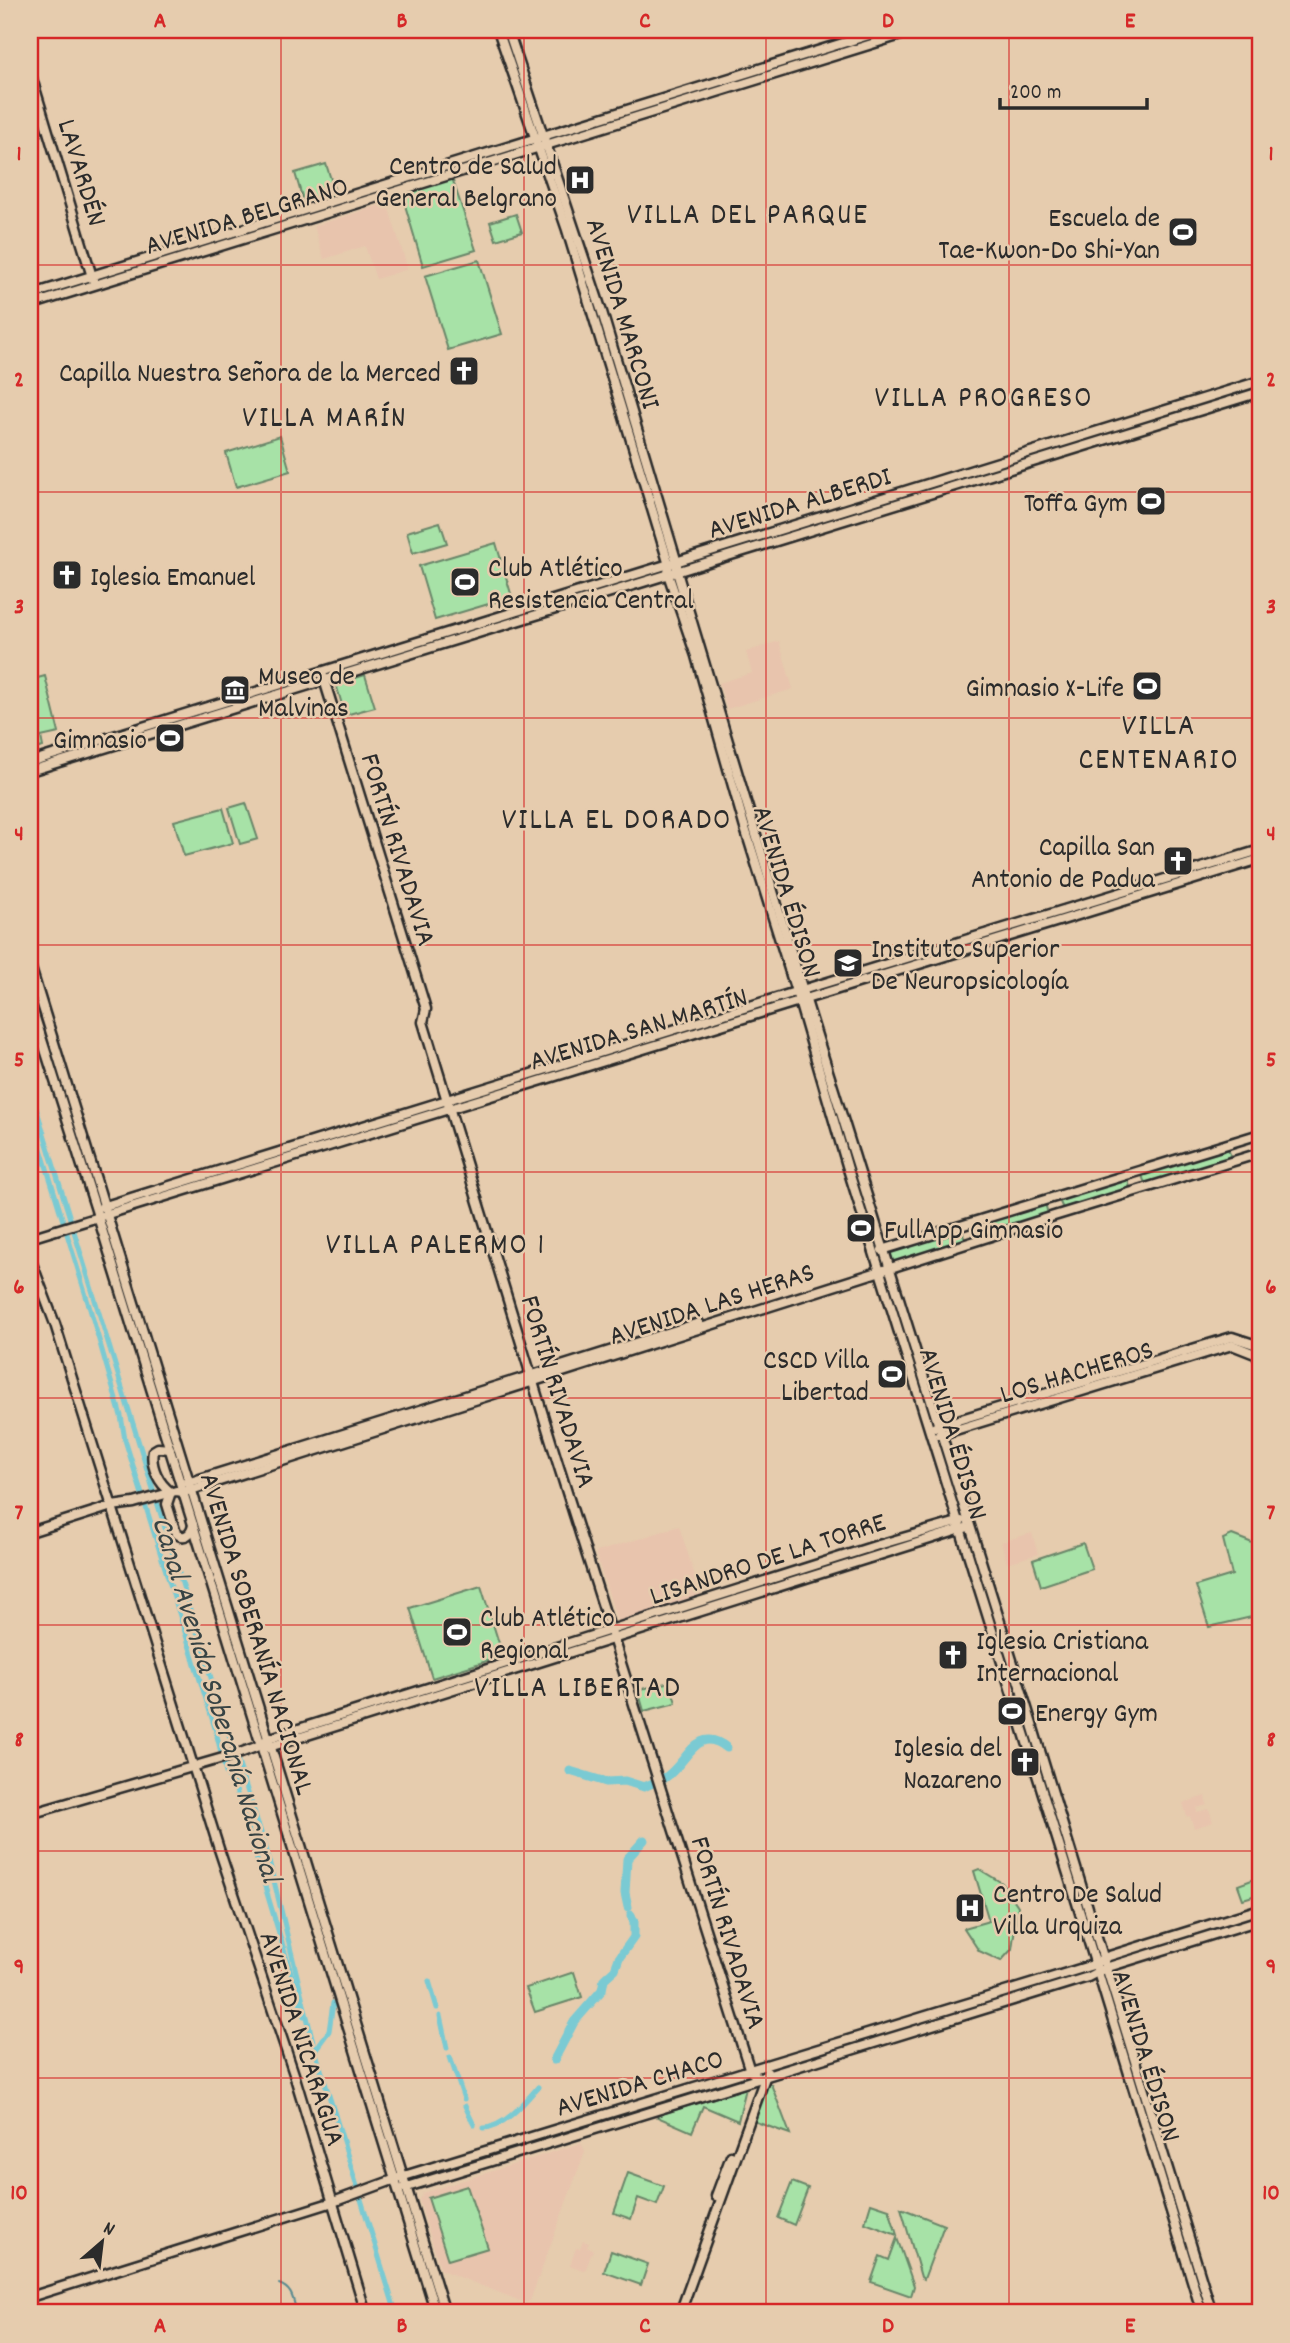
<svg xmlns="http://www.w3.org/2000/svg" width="1290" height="2343" font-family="Dekko,sans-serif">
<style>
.built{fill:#e8c4ad}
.green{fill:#a7e2a7;stroke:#698669;stroke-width:2}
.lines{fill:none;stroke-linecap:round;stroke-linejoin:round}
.stream{stroke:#5a8a90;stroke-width:2}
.canal{stroke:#7acad3;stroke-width:5}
.river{stroke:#7acad3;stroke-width:9}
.secondary-casing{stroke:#2b2b2b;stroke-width:13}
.secondary{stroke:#e6ccae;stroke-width:8}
.grid{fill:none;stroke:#d62828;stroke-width:2;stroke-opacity:0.55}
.labels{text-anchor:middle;stroke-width:5;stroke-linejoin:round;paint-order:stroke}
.poi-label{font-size:28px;fill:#2b2b2b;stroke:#e6ccae;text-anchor:end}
.street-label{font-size:28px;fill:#2b2b2b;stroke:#e6ccae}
.neighbourhood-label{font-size:30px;letter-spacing:2px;fill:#2b2b2b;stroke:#e6ccae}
.water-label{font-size:30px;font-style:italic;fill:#374344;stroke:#e6ccae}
.neatline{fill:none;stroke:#d62828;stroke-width:2.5}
.grid-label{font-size:23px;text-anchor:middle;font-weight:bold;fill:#d62828}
</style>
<rect width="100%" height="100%" fill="#e6ccae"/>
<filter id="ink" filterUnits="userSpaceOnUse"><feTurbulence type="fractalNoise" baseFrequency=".0143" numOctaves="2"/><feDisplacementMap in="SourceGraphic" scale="14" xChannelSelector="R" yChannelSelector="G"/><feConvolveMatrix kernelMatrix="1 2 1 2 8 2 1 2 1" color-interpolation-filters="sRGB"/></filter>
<g filter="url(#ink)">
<!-- built -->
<g class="built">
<path d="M 387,203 L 408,269 L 376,279 L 365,246 L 324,259 L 314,226 Z"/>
<path d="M 779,641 L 793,689 L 727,709 L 719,683 L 752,673 L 746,652 Z"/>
<path d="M 679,1526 L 701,1595 L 618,1622 L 596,1555 L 597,1552 Z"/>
<path d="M 1032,1533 L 1038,1554 L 1007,1563 L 1001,1542 Z"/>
<path d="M 1205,1796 L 1207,1805 L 1197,1808 L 1197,1812 L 1209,1809 L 1213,1822 L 1194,1828 L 1190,1816 L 1187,1817 L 1183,1803 Z"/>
<path d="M 581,2143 L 585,2151 L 530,2301 L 526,2303 L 441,2270 L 419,2200 L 423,2193 Z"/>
<path d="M 583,2241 L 589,2243 L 587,2247 L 593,2250 L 585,2271 L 570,2265 L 576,2248 L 580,2249 Z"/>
</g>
<!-- green -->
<g class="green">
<path d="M 326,164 L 337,198 L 305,207 L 295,173 Z"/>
<path d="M 452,178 L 476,250 L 423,266 L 402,195 Z"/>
<path d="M 516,214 L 522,232 L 496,240 L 490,222 Z"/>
<path d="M 479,260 L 502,334 L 448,350 L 425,276 Z"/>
<path d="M 280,436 L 290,471 L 236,487 L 226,453 Z"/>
<path d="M 440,522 L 447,543 L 413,553 L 407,532 Z"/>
<path d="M 496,543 L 512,597 L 435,620 L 419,566 Z"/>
<path d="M 365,675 L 375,707 L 345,715 L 336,684 Z"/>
<path d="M 45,676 L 59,733 L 41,737 L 43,747 L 35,749 L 33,741 L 30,742 L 30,680 Z"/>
<path d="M 246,803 L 258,839 L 240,844 L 229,808 Z"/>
<path d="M 223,808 L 233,843 L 184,856 L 174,821 Z"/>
<path d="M 1223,1147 L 1228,1149 L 1230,1154 L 1228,1160 L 1149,1184 L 1144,1181 L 1142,1175 L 1145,1170 Z"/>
<path d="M 1127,1178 L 1131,1190 L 1068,1210 L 1063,1209 L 1060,1202 L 1062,1198 Z"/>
<path d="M 1045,1203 L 1048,1214 L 974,1236 L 971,1226 Z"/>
<path d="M 962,1230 L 965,1240 L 891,1263 L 887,1253 Z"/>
<path d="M 1232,1535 L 1260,1546 L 1260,1615 L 1209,1627 L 1196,1586 L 1232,1575 L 1223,1539 Z"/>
<path d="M 1083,1543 L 1092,1569 L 1041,1586 L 1033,1560 Z"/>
<path d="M 481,1586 L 503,1656 L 432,1678 L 410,1608 Z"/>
<path d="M 670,1682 L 676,1703 L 644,1711 L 638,1690 Z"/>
<path d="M 979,1869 L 1002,1883 L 1018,1906 L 1012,1949 L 1001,1961 L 979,1951 L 964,1928 L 989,1921 L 974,1871 Z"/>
<path d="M 1260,1877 L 1260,1894 L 1243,1899 L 1238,1885 Z"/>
<path d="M 574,1972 L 582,1997 L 535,2012 L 526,1988 Z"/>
<path d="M 766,2084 L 771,2084 L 790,2134 L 753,2121 Z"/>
<path d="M 746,2088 L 738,2121 L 703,2106 L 692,2132 L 655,2116 Z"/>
<path d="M 561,2130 L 563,2134 L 414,2181 L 413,2176 Z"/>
<path d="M 628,2173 L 664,2186 L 657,2205 L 638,2198 L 631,2219 L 614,2213 Z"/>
<path d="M 792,2182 L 808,2188 L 794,2225 L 778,2218 Z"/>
<path d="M 467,2186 L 488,2248 L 448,2260 L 428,2198 Z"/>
<path d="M 871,2203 L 889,2209 L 897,2235 L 865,2223 Z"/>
<path d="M 901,2208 L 944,2225 L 924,2279 L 921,2277 Z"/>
<path d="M 897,2238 L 914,2286 L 911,2296 L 871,2282 L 880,2256 L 889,2260 Z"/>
<path d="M 611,2251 L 648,2264 L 641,2285 L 604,2272 Z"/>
</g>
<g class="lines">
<!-- stream -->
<path class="stream" d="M 279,2284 C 293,2289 293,2300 297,2313"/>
<!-- canal -->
<g class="canal">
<path d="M 30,1088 L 219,1704 L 266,1848 L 315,2050 L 396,2313"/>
<path d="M 30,1113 L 90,1309 L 121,1416 L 125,1440 L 215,1728 L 226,1773 L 235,1787 L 304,2016"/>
<path d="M 429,1981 L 437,2008"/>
<path d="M 440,2016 L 447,2048"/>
<path d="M 315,2050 L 329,2031 L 333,2003"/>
<path d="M 450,2057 L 464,2099"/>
<path d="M 465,2106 L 474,2125"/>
<path d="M 483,2128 C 504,2128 525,2102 538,2087"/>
</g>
<!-- river -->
<g class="river">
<path d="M 570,1771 L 606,1782 L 625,1781 L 644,1787 L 655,1782"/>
<path d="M 663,1779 C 687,1766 695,1722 727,1748"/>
<path d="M 628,1907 L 625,1893 L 627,1859 L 644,1840"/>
<path d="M 554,2060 L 574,2022 L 602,1990 L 604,1979 L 615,1969 L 619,1958 L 634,1937 L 634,1922 L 631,1915"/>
</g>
<!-- secondary casing -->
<g class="secondary-casing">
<g id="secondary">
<path d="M 498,30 L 567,230 L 669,565 L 668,574 L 696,656 L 744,825 L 799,1001 L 848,1169 L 1069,1877 L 1202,2313"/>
<path d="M 508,30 L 602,312 L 677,563 L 677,572 L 803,991 L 1026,1705 L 1212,2313"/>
<path d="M 30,72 L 93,280"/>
<path d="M 30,295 L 885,30"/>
<path d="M 30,305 L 917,30"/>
<path d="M 322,673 L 426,1009 L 423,1022 L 558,1464 L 750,2071 L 759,2078"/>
<path d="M 30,762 L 1260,381"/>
<path d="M 30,771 L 1260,392"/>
<path d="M 30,965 L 445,2313"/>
<path d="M 30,1002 L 96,1210 L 436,2313"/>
<path d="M 102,1207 L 789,994 L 1260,850"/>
<path d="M 30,1238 L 1260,859"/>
<path d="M 882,1250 L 1260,1134"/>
<path d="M 30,1258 L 55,1324 L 219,1849 L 294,2074 L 366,2313"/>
<path d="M 935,1427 L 1232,1337 L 1260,1346"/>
<path d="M 939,1435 L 1232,1345 L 1260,1356"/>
<path d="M 170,1449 L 158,1448 L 153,1451 C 150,1466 159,1484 171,1492 L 167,1504 L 176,1533 C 184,1540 191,1535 193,1525"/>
<path d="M 187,1483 L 699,1323"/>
<path d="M 30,1532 L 112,1506 L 134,1503 L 176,1491 L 183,1492 L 191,1490 L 1054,1216 L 1260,1153"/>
<path d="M 266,1748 L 965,1528"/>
<path d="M 30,1814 L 240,1753 L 256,1747 L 268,1739 L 308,1726 L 875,1546 L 961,1521"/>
<path d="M 404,2188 L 1088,1977 L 1105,1968 L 1260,1920"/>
<path d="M 716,2196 L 731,2156"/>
<path d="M 30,2297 L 333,2202 L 404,2176 L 1096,1964 L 1103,1958 L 1260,1909"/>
<path d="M 680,2313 L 767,2072"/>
</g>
</g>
<!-- secondary -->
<use href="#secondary" class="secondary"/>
</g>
</g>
<!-- grid -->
<path class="grid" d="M 281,30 L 281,2313M 524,30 L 524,2313M 766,30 L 766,2313M 1009,30 L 1009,2313M 30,265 L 1260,265M 30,492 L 1260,492M 30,718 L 1260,718M 30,945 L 1260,945M 30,1172 L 1260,1172M 30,1398 L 1260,1398M 30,1625 L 1260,1625M 30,1851 L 1260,1851M 30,2078 L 1260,2078"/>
<!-- icons -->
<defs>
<g id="hospital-square" transform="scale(1.575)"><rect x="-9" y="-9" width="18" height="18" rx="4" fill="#2b2b2b" stroke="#e6ccae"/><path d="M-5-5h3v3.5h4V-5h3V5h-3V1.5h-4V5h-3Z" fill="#fff"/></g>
<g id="stadium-square" transform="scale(1.575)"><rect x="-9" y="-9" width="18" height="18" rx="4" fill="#2b2b2b" stroke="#e6ccae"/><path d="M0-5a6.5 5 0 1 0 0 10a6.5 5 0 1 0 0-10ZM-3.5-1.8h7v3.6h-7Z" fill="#fff"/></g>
<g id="church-square" transform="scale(1.575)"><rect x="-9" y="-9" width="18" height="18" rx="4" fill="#2b2b2b" stroke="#e6ccae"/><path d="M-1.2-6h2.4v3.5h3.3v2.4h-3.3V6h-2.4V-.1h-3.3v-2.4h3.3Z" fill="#fff"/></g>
<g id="museum-square" transform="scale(1.575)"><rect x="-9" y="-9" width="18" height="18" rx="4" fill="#2b2b2b" stroke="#e6ccae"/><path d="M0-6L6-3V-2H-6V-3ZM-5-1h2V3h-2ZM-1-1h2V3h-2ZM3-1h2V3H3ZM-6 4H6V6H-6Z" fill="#fff"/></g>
<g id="university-square" transform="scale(1.575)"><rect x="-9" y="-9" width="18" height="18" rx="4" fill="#2b2b2b" stroke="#e6ccae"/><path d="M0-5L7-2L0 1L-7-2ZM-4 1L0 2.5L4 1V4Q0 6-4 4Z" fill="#fff"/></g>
</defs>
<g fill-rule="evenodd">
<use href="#hospital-square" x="580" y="180"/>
<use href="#stadium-square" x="1183" y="232"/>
<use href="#church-square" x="464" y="371"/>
<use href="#stadium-square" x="1151" y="501"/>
<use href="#church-square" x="67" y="575"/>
<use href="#stadium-square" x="465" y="582"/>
<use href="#stadium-square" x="1147" y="686"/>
<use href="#museum-square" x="235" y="690"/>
<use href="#stadium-square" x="170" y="738"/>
<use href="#church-square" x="1178" y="861"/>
<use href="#university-square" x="848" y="963"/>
<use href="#stadium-square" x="861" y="1228"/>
<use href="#stadium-square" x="892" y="1374"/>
<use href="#stadium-square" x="457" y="1632"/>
<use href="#church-square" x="953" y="1655"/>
<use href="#stadium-square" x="1012" y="1711"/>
<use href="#church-square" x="1025" y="1762"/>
<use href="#hospital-square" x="970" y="1908"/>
</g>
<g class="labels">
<!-- poi labels -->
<g class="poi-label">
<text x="557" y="174">Centro de Salud<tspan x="557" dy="32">General Belgrano</tspan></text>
<text x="1160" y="226">Escuela de<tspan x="1160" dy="32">Tae-Kwon-Do Shi-Yan</tspan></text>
<text x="441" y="381">Capilla Nuestra Señora de la Merced</text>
<text x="1128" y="511">Toffa Gym</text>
<text x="488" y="576" text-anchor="start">Club Atlético<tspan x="488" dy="32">Resistencia Central</tspan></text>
<text x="90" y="585" text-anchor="start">Iglesia Emanuel</text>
<text x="258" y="684" text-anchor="start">Museo de<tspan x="258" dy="32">Malvinas</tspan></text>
<text x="1124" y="696">Gimnasio X-Life</text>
<text x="147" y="748">Gimnasio</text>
<text x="1155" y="855">Capilla San<tspan x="1155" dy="32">Antonio de Padua</tspan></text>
<text x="871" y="957" text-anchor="start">Instituto Superior<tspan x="871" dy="32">De Neuropsicología</tspan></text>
<text x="884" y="1238" text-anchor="start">FullApp Gimnasio</text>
<text x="869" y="1368">CSCD Villa<tspan x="869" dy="32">Libertad</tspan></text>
<text x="480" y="1626" text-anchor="start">Club Atlético<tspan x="480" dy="32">Regional</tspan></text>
<text x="976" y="1649" text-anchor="start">Iglesia Cristiana<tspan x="976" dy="32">Internacional</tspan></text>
<text x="1035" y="1721" text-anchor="start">Energy Gym</text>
<text x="1002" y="1756">Iglesia del<tspan x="1002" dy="32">Nazareno</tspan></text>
<text x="993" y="1902" text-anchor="start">Centro De Salud<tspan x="993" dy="32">Villa Urquiza</tspan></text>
</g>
<!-- street labels -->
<g class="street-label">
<text transform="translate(84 172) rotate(73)" y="10">LAVARDÉN</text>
<text transform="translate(246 214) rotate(-17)" y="10">AVENIDA BELGRANO</text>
<text transform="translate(625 313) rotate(73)" y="10">AVENIDA MARCONI</text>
<text transform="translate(799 501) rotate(-17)" y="10">AVENIDA ALBERDI</text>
<text transform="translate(400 849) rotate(73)" y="10">FORTÍN RIVADAVIA</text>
<text transform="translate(789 891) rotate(73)" y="10">AVENIDA ÉDISON</text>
<text transform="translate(638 1027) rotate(-17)" y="10">AVENIDA SAN MARTÍN</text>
<text transform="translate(711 1302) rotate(-18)" y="10">AVENIDA LAS HERAS</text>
<text transform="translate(1076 1370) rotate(-17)" y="10">LOS HACHEROS</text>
<text transform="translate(560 1391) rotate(73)" y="10">FORTÍN RIVADAVIA</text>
<text transform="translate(955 1433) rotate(73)" y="10">AVENIDA ÉDISON</text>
<text transform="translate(767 1557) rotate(-18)" y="10">LISANDRO DE LA TORRE</text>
<text transform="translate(259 1633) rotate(73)" y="10">AVENIDA SOBERANÍA NACIONAL</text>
<text transform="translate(730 1932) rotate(73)" y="10">FORTÍN RIVADAVIA</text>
<text transform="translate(304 2038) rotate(72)" y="10">AVENIDA NICARAGUA</text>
<text transform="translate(1148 2055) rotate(73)" y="10">AVENIDA ÉDISON</text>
<text transform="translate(639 2081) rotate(-17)" y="10">AVENIDA CHACO</text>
</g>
<!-- neighbourhood labels -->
<g class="neighbourhood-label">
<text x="748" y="223">VILLA DEL PARQUE</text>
<text x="984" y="406">VILLA PROGRESO</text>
<text x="325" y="426">VILLA MARÍN</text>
<text x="1159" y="734">VILLA<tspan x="1159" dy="34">CENTENARIO</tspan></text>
<text x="617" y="828">VILLA EL DORADO</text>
<text x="436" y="1253">VILLA PALERMO 1</text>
<text x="578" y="1696">VILLA LIBERTAD</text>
</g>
<!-- water labels -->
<g class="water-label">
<text transform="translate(218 1699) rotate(73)" y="10">Canal Avenida Soberanía Nacional</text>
</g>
</g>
<!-- margin -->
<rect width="1290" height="2343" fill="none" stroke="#e6ccae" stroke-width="77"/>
<!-- north arrow -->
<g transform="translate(102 2242) rotate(28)" stroke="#e6ccae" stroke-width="5" paint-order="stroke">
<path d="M0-5L12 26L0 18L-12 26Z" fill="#2b2b2b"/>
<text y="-10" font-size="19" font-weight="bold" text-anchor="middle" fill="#2b2b2b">N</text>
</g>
<!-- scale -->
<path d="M1000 98v10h147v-10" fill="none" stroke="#2b2b2b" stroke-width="3.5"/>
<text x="1010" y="98" font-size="21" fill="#2b2b2b" stroke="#e6ccae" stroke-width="5" paint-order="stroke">200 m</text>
<rect x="38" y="38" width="1214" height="2266" class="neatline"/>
<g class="grid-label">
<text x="160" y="27">A</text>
<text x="402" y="27">B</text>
<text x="645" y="27">C</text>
<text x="888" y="27">D</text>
<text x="1130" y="27">E</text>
<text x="19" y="160">1</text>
<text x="1271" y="160">1</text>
<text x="19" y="386">2</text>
<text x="1271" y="386">2</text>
<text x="19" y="613">3</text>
<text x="1271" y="613">3</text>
<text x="19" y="840">4</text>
<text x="1271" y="840">4</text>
<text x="19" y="1066">5</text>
<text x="1271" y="1066">5</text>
<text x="19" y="1293">6</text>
<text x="1271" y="1293">6</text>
<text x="19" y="1519">7</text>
<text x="1271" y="1519">7</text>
<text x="19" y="1746">8</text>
<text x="1271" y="1746">8</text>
<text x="19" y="1973">9</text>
<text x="1271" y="1973">9</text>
<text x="19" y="2199">10</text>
<text x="1271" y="2199">10</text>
<text x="160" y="2332">A</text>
<text x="402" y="2332">B</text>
<text x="645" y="2332">C</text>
<text x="888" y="2332">D</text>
<text x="1130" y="2332">E</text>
</g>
</svg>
